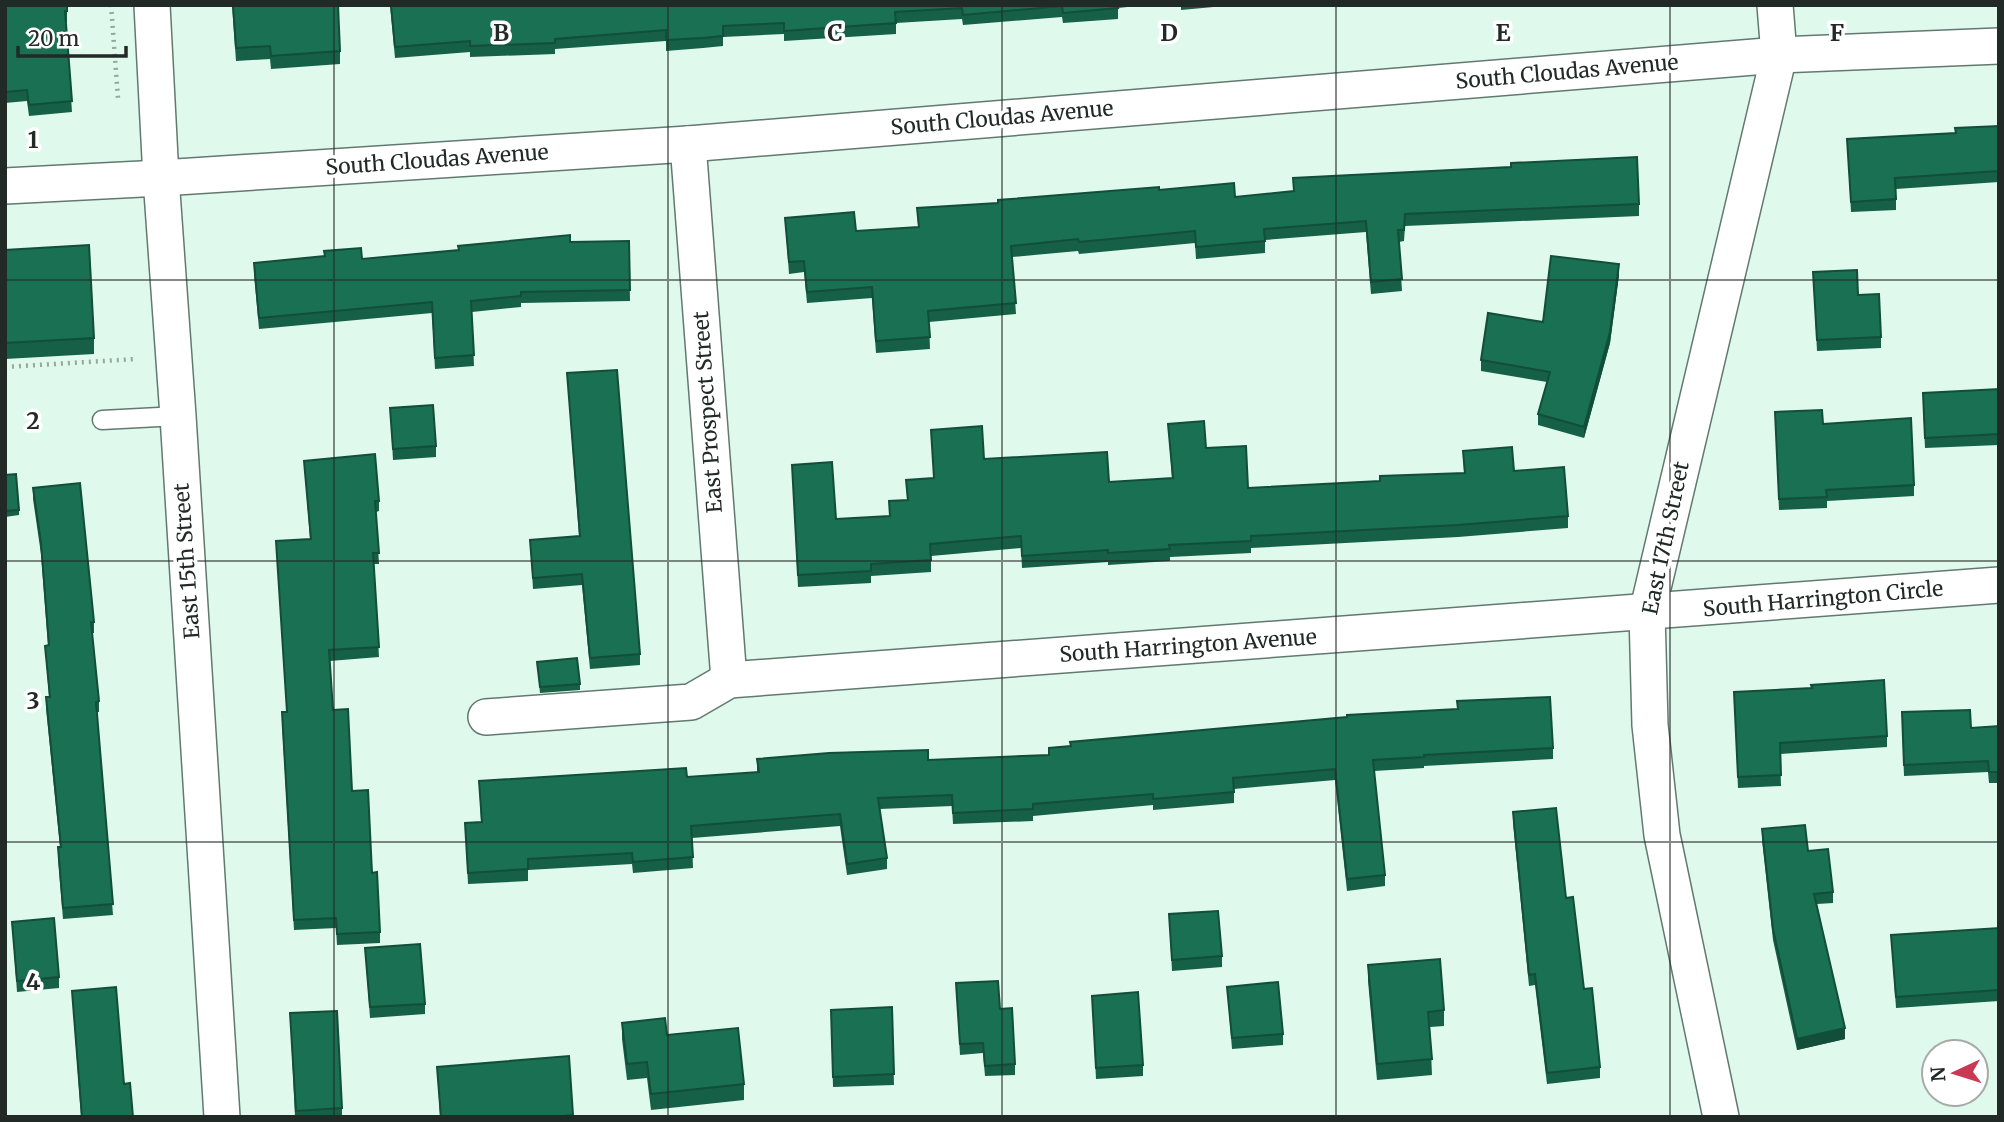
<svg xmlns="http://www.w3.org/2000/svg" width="2004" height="1122" font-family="Merriweather,serif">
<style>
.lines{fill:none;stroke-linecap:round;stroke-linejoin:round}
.lane-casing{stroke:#63796f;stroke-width:21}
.street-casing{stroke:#63796f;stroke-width:38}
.path{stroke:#95a79e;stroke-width:4.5;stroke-dasharray:2 5;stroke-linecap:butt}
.lane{stroke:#fff;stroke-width:18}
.street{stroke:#fff;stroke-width:35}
.wall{fill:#166047}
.shaded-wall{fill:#124e39}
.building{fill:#197052;stroke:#124e39;stroke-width:2}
.grid{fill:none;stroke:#212a26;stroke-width:2;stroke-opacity:0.55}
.labels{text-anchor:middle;stroke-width:7;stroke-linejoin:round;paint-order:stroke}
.street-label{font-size:21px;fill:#212a26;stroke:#fff}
.grid-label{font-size:23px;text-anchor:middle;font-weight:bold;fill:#212a26;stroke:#fff;stroke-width:7;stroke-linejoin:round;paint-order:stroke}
</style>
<rect width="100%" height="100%" fill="#e0f9ed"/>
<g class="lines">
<!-- lane casing -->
<g class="lane-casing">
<path id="lane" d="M 102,420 L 178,416"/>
</g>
<!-- street casing -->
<g class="street-casing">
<g id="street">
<path d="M 152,5 L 161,178 L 178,416 L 222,1117"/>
<path d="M 688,144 L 729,680"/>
<path d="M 5,186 L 161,178 L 688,144 L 1779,55 L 1999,46"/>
<path d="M 486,717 L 691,702 L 729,680 L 1999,585"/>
<path d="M 1721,1117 L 1662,835 L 1650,725 L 1647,613 L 1779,55 L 1775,5"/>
</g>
</g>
<!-- path -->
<g class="path">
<path d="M 111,5 L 118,98"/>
<path d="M 5,367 L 136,359"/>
</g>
<!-- lane -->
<use href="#lane" class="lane"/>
<!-- street -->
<use href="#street" class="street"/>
</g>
<!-- wall -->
<g class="wall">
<path d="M 5,5 L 67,11 L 67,22 L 66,22 L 72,112 L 29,116 L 27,101 L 5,103 Z"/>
<path d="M 232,5 L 340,51 L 340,64 L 271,69 L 270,59 L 236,61 Z"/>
<path d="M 390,5 L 1146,5 L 1118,8 L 1118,19 L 1063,23 L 1062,17 L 963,25 L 962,19 L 896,23 L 896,34 L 784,41 L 784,34 L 723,37 L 723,46 L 703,48 L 666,51 L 666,41 L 555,49 L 555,54 L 470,57 L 470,52 L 395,58 Z"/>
<path d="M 1181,5 L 1235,5 L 1181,10 Z"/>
<path d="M 1999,126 L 1999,182 L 1896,189 L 1896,210 L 1851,212 L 1847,139 L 1956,133 Z"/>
<path d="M 1293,178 L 1639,204 L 1639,216 L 1405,226 L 1404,241 L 1399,242 L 1402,291 L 1371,294 L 1366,232 L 1265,240 L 1265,253 L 1196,259 L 1195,243 L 1079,254 L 1078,251 L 1012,257 L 1016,314 L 929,322 L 930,349 L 876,353 L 872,298 L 807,303 L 804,272 L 789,274 L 785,218 L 856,231 L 918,227 L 917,208 L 998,203 L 1159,190 L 1235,197 L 1293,191 Z"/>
<path d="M 629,241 L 630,301 L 521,303 L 521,307 L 472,312 L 474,366 L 435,369 L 432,313 L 259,329 L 254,274 L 254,263 L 362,259 L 570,242 Z"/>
<path d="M 5,250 L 94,338 L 94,354 L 5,359 Z"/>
<path d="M 1813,272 L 1858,295 L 1881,337 L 1881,348 L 1817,351 Z"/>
<path d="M 1619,275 L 1610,343 L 1584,438 L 1538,425 L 1538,414 L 1547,382 L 1481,371 L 1481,360 Z"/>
<path d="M 567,373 L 640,654 L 640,665 L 590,669 L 582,585 L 533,589 L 530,540 L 579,536 Z"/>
<path d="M 1999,389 L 1999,445 L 1925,448 L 1923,404 Z"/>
<path d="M 390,408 L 436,446 L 436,457 L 393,460 Z"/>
<path d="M 1775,412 L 1823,424 L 1914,485 L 1914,496 L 1827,501 L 1827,508 L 1779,510 Z"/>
<path d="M 1168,424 L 1206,448 L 1248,488 L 1380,481 L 1464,473 L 1463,451 L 1514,471 L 1568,516 L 1568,528 L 1458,537 L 1251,548 L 1251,553 L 1170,557 L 1170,561 L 1108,565 L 1108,562 L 1022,568 L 1021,548 L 931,556 L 931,572 L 871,576 L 871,583 L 798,587 L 792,465 L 836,519 L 889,516 L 889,501 L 907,500 L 906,480 L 934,478 L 931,430 L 984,459 L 1109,482 L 1172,478 Z"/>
<path d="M 304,461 L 379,501 L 379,511 L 376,512 L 379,564 L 374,564 L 379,657 L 330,661 L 333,710 L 372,873 L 380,932 L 380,943 L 337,945 L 336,928 L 294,930 L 282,723 L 282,712 L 287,712 L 276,541 L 310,539 Z"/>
<path d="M 5,475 L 19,510 L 19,515 L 5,517 Z"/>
<path d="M 33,488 L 94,622 L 94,633 L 92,633 L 99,701 L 99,712 L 97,712 L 113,915 L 63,919 L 58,858 L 58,847 L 60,847 L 46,708 L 46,697 L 49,697 L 45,646 L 48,646 L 41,554 L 33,499 Z"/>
<path d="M 537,662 L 580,684 L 580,690 L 540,693 Z"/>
<path d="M 1734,692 L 1887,736 L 1887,747 L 1780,754 L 1781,786 L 1738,788 Z"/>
<path d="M 1902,723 L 1971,728 L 1999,726 L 1999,783 L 1989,783 L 1988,772 L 1904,776 Z"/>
<path d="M 1553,748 L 1553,759 L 1424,766 L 1424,768 L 1374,771 L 1385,875 L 1385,886 L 1347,891 L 1335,780 L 1234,789 L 1234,803 L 1153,810 L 1153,805 L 1033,816 L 1033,821 L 953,824 L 952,806 L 880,809 L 887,858 L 887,869 L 847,875 L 840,826 L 692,838 L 693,868 L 633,873 L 632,864 L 528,870 L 528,881 L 468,884 L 465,823 L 481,822 L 479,781 L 687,777 L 757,772 L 757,759 L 928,760 Z"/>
<path d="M 1513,812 L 1566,898 L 1600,1067 L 1600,1078 L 1547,1084 L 1535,985 L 1529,986 L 1513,823 Z"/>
<path d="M 1762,829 L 1808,851 L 1833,892 L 1833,903 L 1817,904 L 1845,1039 L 1797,1050 L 1773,940 L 1762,840 Z"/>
<path d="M 1169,914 L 1222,956 L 1222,967 L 1172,971 Z"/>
<path d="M 12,922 L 59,977 L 59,988 L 17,992 Z"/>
<path d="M 1999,928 L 1999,1001 L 1896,1008 L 1891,935 Z"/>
<path d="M 365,948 L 425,1004 L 425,1014 L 370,1018 Z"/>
<path d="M 1368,965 L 1444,1010 L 1444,1026 L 1430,1027 L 1432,1075 L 1377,1080 L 1368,981 Z"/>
<path d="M 956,983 L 1000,1009 L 1015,1064 L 1015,1075 L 985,1076 L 983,1053 L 960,1055 Z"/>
<path d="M 1227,987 L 1283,1034 L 1283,1045 L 1232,1049 Z"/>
<path d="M 72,991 L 133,1117 L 81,1117 Z"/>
<path d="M 1092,996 L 1143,1065 L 1143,1076 L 1096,1079 Z"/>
<path d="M 892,1007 L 894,1085 L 833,1087 L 831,1021 Z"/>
<path d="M 290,1013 L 342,1108 L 342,1117 L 295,1117 Z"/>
<path d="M 622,1023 L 667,1035 L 744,1084 L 744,1100 L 651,1110 L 647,1078 L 627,1080 L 622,1039 Z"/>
<path d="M 569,1056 L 573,1117 L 440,1117 L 437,1067 Z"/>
</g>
<!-- shaded-wall -->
<g class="shaded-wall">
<path d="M 1619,264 L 1619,275 L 1610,343 L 1584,438 L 1584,427 Z"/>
<path d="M 1845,1028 L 1845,1039 L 1797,1050 L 1797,1039 Z"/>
</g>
<!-- building -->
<g class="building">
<path d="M 5,5 L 67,5 L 67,11 L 65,11 L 72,101 L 29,105 L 27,90 L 5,92 Z"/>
<path d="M 233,5 L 338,5 L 340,51 L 271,56 L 270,46 L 236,48 Z"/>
<path d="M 391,5 L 1117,5 L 1118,8 L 1063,13 L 1062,6 L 963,15 L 962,8 L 895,12 L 896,23 L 784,31 L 784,23 L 723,26 L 723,36 L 703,38 L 666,40 L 666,30 L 555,39 L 555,43 L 470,46 L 470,41 L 395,47 Z"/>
<path d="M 1999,126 L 1999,171 L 1895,178 L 1896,199 L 1851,202 L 1847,139 L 1956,133 L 1955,128 Z"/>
<path d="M 1637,157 L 1639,204 L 1405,214 L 1404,230 L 1398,230 L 1402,279 L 1371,282 L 1366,221 L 1264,229 L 1265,241 L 1196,247 L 1195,231 L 1079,242 L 1078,239 L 1011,246 L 1016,303 L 928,311 L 930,337 L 876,341 L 872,287 L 807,292 L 804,261 L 789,262 L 785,218 L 854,212 L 856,231 L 919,227 L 917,208 L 998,203 L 998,200 L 1159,187 L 1159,190 L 1234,183 L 1235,197 L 1294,191 L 1293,178 L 1511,167 L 1511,163 Z"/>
<path d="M 570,235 L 570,242 L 629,241 L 630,290 L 521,292 L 521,296 L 471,301 L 474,355 L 435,358 L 432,302 L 259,318 L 254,263 L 325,256 L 324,251 L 361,248 L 362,259 L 459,250 L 458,246 Z"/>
<path d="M 89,245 L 94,338 L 5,343 L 5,250 Z"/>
<path d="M 1551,256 L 1619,264 L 1610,332 L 1584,427 L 1538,414 L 1550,372 L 1481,360 L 1488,313 L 1543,322 Z"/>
<path d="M 1857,270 L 1858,295 L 1879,294 L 1881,337 L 1817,340 L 1813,272 Z"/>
<path d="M 617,370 L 640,654 L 590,658 L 582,574 L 533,578 L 530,540 L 580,536 L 567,373 Z"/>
<path d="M 1999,389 L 1999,434 L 1925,438 L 1923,393 Z"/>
<path d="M 433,405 L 436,446 L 393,449 L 390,408 Z"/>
<path d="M 1822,410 L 1823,424 L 1911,418 L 1914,485 L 1826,490 L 1827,497 L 1779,499 L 1775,412 Z"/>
<path d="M 1204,421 L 1206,448 L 1246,446 L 1248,488 L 1380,481 L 1380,476 L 1465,473 L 1463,451 L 1512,447 L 1514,471 L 1564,467 L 1568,516 L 1458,525 L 1251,536 L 1251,541 L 1169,545 L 1170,549 L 1108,553 L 1108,550 L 1022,556 L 1021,536 L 930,544 L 931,560 L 871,564 L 871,571 L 798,575 L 792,465 L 832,462 L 836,519 L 890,516 L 889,501 L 908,500 L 906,480 L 934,478 L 931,430 L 982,426 L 984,459 L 1107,452 L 1109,482 L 1173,478 L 1168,424 Z"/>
<path d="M 375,454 L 379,501 L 375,501 L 379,553 L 373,553 L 379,647 L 329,650 L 333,710 L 348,709 L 352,791 L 368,790 L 372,873 L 377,872 L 380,932 L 337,934 L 336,918 L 294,920 L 282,712 L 287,712 L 276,541 L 311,539 L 304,461 Z"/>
<path d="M 16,474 L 19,510 L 5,511 L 5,475 Z"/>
<path d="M 80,483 L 94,622 L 91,622 L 99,701 L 96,702 L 113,904 L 63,908 L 58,847 L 61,847 L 46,697 L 50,697 L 45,646 L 49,645 L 41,543 L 33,488 Z"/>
<path d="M 577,658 L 580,684 L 540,687 L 537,662 Z"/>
<path d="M 1884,680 L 1887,736 L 1780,743 L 1781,775 L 1738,777 L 1734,692 L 1812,688 L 1811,685 Z"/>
<path d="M 1550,697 L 1553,748 L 1424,755 L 1424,757 L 1373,760 L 1385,875 L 1347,879 L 1335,769 L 1233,778 L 1234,792 L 1153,799 L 1153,794 L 1033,804 L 1033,809 L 953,813 L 952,795 L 878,798 L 887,858 L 847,864 L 840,814 L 691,826 L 693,857 L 633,862 L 632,853 L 528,859 L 528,869 L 468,873 L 465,823 L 482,822 L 479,781 L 686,768 L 687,777 L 759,772 L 757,759 L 829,753 L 928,750 L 928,760 L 1049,755 L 1049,748 L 1071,746 L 1070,742 L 1347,717 L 1347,715 L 1458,709 L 1457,701 Z"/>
<path d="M 1970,710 L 1971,728 L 1999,726 L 1999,772 L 1989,772 L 1988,761 L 1904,765 L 1902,712 Z"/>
<path d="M 1556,808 L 1566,898 L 1573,897 L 1584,989 L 1592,988 L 1600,1067 L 1547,1073 L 1535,974 L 1529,975 L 1513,812 Z"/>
<path d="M 1805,825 L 1808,851 L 1828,849 L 1833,892 L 1814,894 L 1845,1028 L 1797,1039 L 1773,929 L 1762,829 Z"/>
<path d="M 1218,911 L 1222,956 L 1172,960 L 1169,914 Z"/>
<path d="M 54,918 L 59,977 L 17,981 L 12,922 Z"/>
<path d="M 1999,928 L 1999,990 L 1896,997 L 1891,935 Z"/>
<path d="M 420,944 L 425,1004 L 370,1007 L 365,948 Z"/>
<path d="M 1440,959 L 1444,1010 L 1428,1012 L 1432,1059 L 1377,1064 L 1368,965 Z"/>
<path d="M 998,981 L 1000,1009 L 1012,1008 L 1015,1064 L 985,1066 L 983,1043 L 960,1044 L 956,983 Z"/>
<path d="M 1278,982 L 1283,1034 L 1232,1038 L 1227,987 Z"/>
<path d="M 116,987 L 124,1084 L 130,1083 L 133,1117 L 82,1117 L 72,991 Z"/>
<path d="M 1138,992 L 1143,1065 L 1096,1068 L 1092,996 Z"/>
<path d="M 892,1007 L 894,1074 L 833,1077 L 831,1010 Z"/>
<path d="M 337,1011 L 342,1108 L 296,1111 L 290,1013 Z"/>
<path d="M 665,1018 L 667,1035 L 738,1028 L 744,1084 L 651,1094 L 647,1062 L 627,1064 L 622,1023 Z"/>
<path d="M 569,1056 L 573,1115 L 554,1117 L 441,1117 L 437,1067 Z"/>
</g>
<!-- grid -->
<path class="grid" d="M 334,5 L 334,1117M 668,5 L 668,1117M 1002,5 L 1002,1117M 1336,5 L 1336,1117M 1670,5 L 1670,1117M 5,280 L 1999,280M 5,561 L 1999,561M 5,842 L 1999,842"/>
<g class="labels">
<!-- street labels -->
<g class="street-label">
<text transform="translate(1567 72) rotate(-5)" y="7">South Cloudas Avenue</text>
<text transform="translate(1002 118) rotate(-5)" y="7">South Cloudas Avenue</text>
<text transform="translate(437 160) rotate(-4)" y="7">South Cloudas Avenue</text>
<text transform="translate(708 412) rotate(-94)" y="7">East Prospect Street</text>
<text transform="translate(1666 538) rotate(-78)" y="7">East 17th Street</text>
<text transform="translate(187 561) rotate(-94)" y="7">East 15th Street</text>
<text transform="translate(1823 599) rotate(-5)" y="7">South Harrington Circle</text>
<text transform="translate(1188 646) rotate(-4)" y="7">South Harrington Avenue</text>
</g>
</g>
<g class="grid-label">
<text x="501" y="41">B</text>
<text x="835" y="41">C</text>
<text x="1169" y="41">D</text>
<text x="1503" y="41">E</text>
<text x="1837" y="41">F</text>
<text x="33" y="148">1</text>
<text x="33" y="429">2</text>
<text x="33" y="709">3</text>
<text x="33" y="990">4</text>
</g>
<!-- border -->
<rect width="2004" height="1122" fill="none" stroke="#212a26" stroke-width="14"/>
<!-- north arrow -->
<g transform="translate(1955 1073) rotate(266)"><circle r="33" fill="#ffffff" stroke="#a6aaa8" stroke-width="2"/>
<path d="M0-5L12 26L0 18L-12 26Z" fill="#c93953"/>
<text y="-10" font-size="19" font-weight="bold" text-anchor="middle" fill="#212a26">N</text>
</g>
<!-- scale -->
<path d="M18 46v10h108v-10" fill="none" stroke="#212a26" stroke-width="3.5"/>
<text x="28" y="46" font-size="21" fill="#212a26" stroke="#ffffff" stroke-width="5" paint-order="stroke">20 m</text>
</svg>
